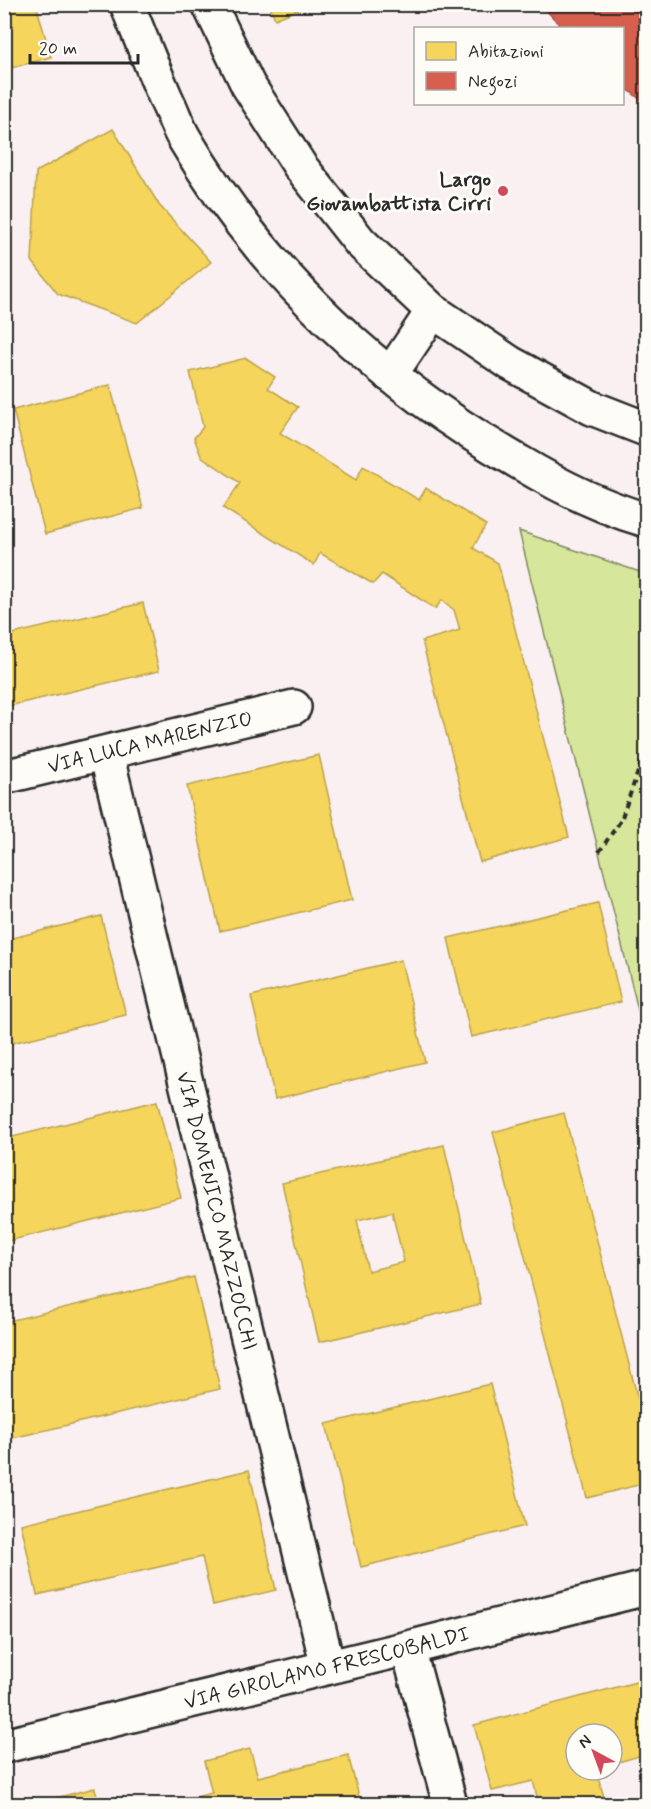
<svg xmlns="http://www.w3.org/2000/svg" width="651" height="1809" font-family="Mynerve,sans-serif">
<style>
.green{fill:#d6e69a;stroke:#808862;stroke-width:1.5}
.homes{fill:#f6d55c;stroke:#b9a24d;stroke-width:1.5;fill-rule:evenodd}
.shops{fill:#d6604d;stroke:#a35043;stroke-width:1.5}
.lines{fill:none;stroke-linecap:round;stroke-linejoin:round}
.street-casing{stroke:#2b2b2b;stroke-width:38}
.secondary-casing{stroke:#2b2b2b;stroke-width:38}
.path{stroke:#2b2b2b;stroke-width:4;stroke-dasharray:6 4.5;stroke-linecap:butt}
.street{stroke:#fdfcf7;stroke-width:33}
.secondary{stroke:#fdfcf7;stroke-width:33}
.poi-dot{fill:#d1495b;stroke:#fdfcf7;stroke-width:2}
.labels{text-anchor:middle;stroke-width:6;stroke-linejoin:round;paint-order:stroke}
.poi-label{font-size:21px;font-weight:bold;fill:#2b2b2b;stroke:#fdfcf7;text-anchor:end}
.street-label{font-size:21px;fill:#2b2b2b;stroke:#fdfcf7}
</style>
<rect width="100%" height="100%" fill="#faf0f2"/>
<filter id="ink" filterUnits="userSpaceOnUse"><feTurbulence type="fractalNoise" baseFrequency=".0167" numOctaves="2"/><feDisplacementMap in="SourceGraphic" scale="12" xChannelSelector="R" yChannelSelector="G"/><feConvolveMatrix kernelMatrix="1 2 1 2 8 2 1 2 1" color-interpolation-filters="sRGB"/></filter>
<g filter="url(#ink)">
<!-- green -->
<path class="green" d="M 519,531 L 646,574 L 646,1042 Z"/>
<!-- homes -->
<g class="homes">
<path d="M 4,4 L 36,4 L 51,57 L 4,70 Z"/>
<path d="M 269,4 L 312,4 L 275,19 Z"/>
<path d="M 113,129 L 159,205 L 211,262 L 137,323 L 58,294 L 32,261 L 36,172 Z"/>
<path d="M 246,358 L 275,377 L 268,388 L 298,407 L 280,433 L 356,480 L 363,466 L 419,500 L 426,488 L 486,525 L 473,548 L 498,563 L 569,837 L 480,862 L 422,641 L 460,630 L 454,610 L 442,600 L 435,609 L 382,574 L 373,584 L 320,553 L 314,565 L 223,508 L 240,483 L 201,456 L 194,438 L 203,427 L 190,372 Z"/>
<path d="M 110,385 L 143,508 L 45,534 L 13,410 Z"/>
<path d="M 143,603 L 159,671 L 4,707 L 4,636 Z"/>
<path d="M 319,755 L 352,900 L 220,931 L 187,786 Z"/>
<path d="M 598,903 L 621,1002 L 471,1037 L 448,938 Z"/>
<path d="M 101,916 L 126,1015 L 4,1045 L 4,940 Z"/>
<path d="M 401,960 L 425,1062 L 275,1099 L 251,996 Z"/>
<path d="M 157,1101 L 181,1198 L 4,1242 L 4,1139 Z"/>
<path d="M 564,1113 L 646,1430 L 646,1483 L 587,1498 L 493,1132 Z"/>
<path d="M 444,1145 L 481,1304 L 319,1342 L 282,1183 ZM 392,1212 L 404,1262 L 368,1271 L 357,1220 Z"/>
<path d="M 194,1277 L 220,1389 L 4,1440 L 4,1322 Z"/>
<path d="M 490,1384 L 525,1526 L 361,1567 L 326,1424 Z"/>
<path d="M 249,1470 L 276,1590 L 213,1605 L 202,1557 L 37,1595 L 21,1524 Z"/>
<path d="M 640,1681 L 646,1706 L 646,1754 L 612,1764 L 612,1734 L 576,1734 L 576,1770 L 596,1770 L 606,1804 L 539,1804 L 533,1781 L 492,1791 L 474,1725 Z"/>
<path d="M 250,1749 L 258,1777 L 348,1755 L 361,1804 L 165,1804 L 212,1793 L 204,1761 Z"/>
<path d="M 95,1788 L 99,1804 L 48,1804 L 47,1800 Z"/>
</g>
<!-- shops -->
<path class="shops" d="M 540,4 L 646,4 L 646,104 L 622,85 L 622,28 L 563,28 Z"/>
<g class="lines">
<!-- street casing -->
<g class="street-casing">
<g id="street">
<path id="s1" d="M 106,753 L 328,1667"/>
<path id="s2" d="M 4,777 L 294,707"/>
<path d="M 408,1648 L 450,1804"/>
<path id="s3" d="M 4,1746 L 408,1648 L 646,1588"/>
</g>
</g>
<!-- secondary casing -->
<g class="secondary-casing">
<g id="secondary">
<path d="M 127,4 C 140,37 153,69 167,101 C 173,113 177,126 184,138 C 263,273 383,385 519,462 C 559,486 601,507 646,520"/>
<path d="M 209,4 L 248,85 L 300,166 L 360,242 L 433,311 L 510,363 L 592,408 L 646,429"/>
<path d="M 390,375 L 433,311"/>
</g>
</g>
<!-- path -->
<path class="path" d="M 599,852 L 621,820 L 646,749"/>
<!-- street -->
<use href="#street" class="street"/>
<!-- secondary -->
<use href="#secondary" class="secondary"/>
</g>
</g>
<!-- markers -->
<circle class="poi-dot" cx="503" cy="191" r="6"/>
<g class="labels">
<!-- poi labels -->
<g class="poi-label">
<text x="491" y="186">Largo<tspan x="491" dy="24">Giovambattista Cirri</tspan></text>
</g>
<!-- street labels -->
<g class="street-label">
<text dy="7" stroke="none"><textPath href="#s2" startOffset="150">VIA LUCA MARENZIO</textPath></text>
<text dy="7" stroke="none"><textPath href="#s1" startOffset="471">VIA DOMENICO MAZZOCCHI</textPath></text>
<text dy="7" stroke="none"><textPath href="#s3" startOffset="332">VIA GIROLAMO FRESCOBALDI</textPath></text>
</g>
</g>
<!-- margin -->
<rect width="651" height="1809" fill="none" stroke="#fdfcf7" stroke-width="24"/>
<rect x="12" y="12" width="627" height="1785" fill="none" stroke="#2b2b2b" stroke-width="2" filter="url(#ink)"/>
<!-- legend -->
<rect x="414" y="27" width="210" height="78" fill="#fdfcf7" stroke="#a9a8a5" stroke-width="1.5"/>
<rect x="426" y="42" width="30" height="18" fill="#f6d55c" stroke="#a9a8a5" stroke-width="1.5"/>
<text x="468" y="57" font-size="18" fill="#2b2b2b">Abitazioni</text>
<rect x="426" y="72" width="30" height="18" fill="#d6604d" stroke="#a9a8a5" stroke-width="1.5"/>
<text x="468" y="87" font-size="18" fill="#2b2b2b">Negozi</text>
<!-- north arrow -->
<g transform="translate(594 1752) rotate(319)"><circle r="28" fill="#fdfcf7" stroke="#a9a8a5" stroke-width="1.5"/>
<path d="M0-4.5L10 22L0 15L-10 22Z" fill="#d1495b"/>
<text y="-9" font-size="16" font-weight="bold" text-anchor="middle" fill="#2b2b2b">N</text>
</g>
<!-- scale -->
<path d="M30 54v9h108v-9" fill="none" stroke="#2b2b2b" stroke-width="3"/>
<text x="39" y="54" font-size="18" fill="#2b2b2b" stroke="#fdfcf7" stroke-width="4.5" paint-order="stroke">20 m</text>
</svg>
